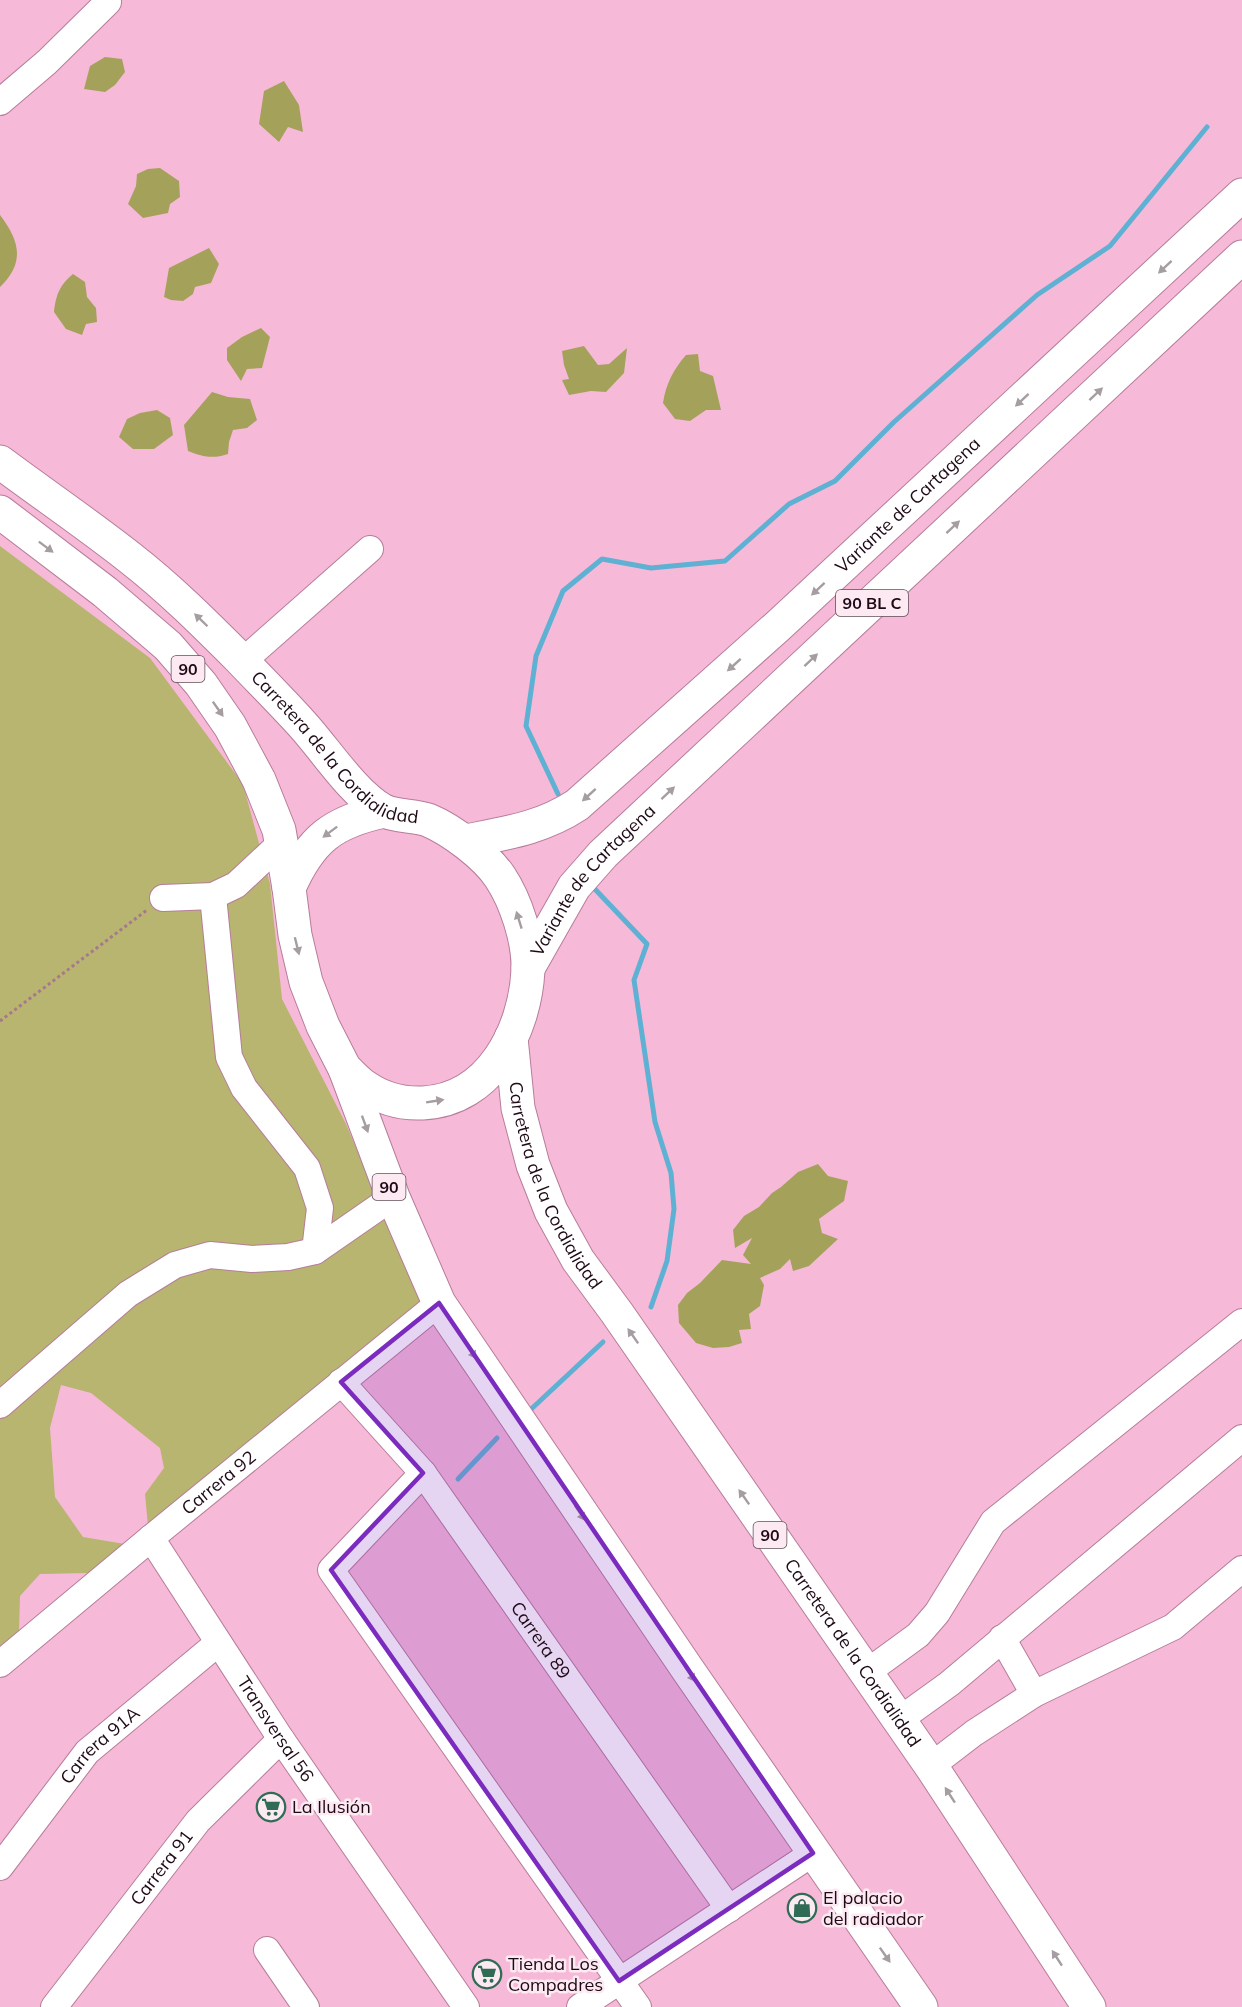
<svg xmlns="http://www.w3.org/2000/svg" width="1242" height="2007" font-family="Mulish,sans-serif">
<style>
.green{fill:#b7b56f}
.forest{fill:#a4a25a}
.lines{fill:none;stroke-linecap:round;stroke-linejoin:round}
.stream{stroke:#5fb1d3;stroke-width:5}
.minor-casing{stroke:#b67d9a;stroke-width:28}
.highway-casing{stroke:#b67d9a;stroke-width:35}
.path{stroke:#a6778f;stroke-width:3;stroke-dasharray:3 3;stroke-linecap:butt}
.minor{stroke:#fff;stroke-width:26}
.highway{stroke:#fff;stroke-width:33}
.oneway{fill:#a59da1}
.marked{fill:#7b2cbf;fill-opacity:0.2;stroke:#7b2cbf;stroke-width:4.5;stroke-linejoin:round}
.labels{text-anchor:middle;stroke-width:5;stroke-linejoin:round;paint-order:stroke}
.shield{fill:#fce9f2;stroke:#614c57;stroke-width:1.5}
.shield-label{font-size:16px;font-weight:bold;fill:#1e0914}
.street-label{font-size:18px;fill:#1e0914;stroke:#fce9f2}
.poi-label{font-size:18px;fill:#1e0914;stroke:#fce9f2;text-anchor:start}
</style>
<rect width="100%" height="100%" fill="#f7b9d8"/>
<!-- green -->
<path class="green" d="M 0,546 L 150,658 L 243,784 L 270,884 L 282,999 L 346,1124 L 421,1302 L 148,1526 L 145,1494 L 164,1468 L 160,1448 L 91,1393 L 61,1385 L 50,1428 L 55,1497 L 83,1537 L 125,1544 L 89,1573 L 40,1574 L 20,1596 L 19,1632 L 0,1651 Z"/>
<!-- forest -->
<g class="forest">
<path d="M 105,57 L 122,59 L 125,72 L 115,85 L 105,92 L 84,89 L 90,66 Z"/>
<path d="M 284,81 L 299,105 L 303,132 L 288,127 L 279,142 L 259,124 L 264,91 Z"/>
<path d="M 160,168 L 179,181 L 180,197 L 170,204 L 168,213 L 143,218 L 128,204 L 136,186 L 137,174 L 148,169 Z"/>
<path d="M 0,215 C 19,240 26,262 0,287 Z"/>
<path d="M 209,248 L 219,264 L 211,283 L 195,287 L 193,294 L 183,301 L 171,300 L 164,297 L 169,268 Z"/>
<path d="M 73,274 L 85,282 L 87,297 L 96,308 L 97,322 L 86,324 L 82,335 L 66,329 L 54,312 C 56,294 60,285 73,274 Z"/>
<path d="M 261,328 L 270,337 L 262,368 L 247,369 L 241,381 L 227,360 L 227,348 L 242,337 Z"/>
<path d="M 584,346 L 598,365 L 609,364 L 627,348 L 624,373 L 606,392 L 591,391 L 569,395 L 562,380 L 569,379 L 564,365 L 562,351 Z"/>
<path d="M 698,354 L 700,371 L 713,376 L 721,410 L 706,410 L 690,421 L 675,419 L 663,403 C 666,384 673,370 686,355 Z"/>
<path d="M 212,392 L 228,397 L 250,399 L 257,420 L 247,428 L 233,430 L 229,442 L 228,454 C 213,459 203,457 188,451 L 184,425 Z"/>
<path d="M 157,410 L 170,418 L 173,435 L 154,449 L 133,449 L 119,437 L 127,419 L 140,413 Z"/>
<path d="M 818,1164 L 828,1176 L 848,1181 L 844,1201 L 819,1219 L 822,1233 L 838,1239 L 809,1266 L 793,1271 L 790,1259 L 780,1269 L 760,1278 L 764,1285 L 760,1306 L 749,1314 L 751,1329 L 739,1330 L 742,1343 L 729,1347 L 713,1348 L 696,1343 L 679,1323 L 678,1305 L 687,1293 L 700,1283 L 722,1260 L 751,1264 L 743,1255 L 752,1238 L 735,1248 L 733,1230 L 744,1216 L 759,1207 L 772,1193 L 781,1187 L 798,1172 Z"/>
</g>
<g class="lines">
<!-- stream -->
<g class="stream">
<path d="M 558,794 L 526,726 L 536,656 L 563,591 L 602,559 L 651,568 L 725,561 L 789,504 L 835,481 L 894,422 L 1037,295 L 1110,246 L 1207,127"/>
<path d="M 592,886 L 647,944 L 634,980 L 655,1122 L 671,1173 L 674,1209 L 667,1261 L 651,1307"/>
<path d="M 527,1413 L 603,1342"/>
<path d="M 458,1479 L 497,1438"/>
</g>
<!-- minor casing -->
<g class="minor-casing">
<g id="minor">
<path d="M 0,102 L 47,62 L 108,2"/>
<path d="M 242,662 L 370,549"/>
<path d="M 213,896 L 229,1057 L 244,1088 L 307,1168 L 320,1208 L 315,1251"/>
<path d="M 163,898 L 213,896 L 236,885 L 282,842"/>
<path id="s1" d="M 341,1382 L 423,1473 L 729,1909"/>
<path d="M 0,1405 L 128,1294 L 175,1265 L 210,1255 L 252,1259 L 288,1257 L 315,1251 L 393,1197"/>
<path d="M 423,1473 L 331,1570 L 638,2007"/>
<path id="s2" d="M 151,1538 L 281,1739 L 466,2007"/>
<path d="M 1002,1638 L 1034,1694"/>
<path id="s3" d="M 0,1664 L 151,1538 L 439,1303"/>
<path d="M 866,1673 L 918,1635 L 937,1613 L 993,1522 L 1242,1322"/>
<path d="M 899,1720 L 949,1684 L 1242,1438"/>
<path d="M 931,1766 L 974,1733 L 1034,1694 L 1173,1627 L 1242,1569"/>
<path id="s4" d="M 0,1867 L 87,1752 L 218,1643"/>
<path d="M 267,1950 L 306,2007"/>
<path id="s5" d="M 54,2007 L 198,1821 L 281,1739"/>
<path d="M 580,2007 L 813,1853"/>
</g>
</g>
<!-- highway casing -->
<g class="highway-casing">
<g id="highway">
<path id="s6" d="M 0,462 C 43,494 87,524 129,557 C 169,588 205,624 240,659 C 260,680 281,701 301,723 C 325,749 352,792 382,810 C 395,817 414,815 428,820 C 452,830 486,856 500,877 C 516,901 529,941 528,970 C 525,1031 490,1100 423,1103 C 402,1104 381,1098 364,1086 C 357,1081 351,1074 345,1069"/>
<path d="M 0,512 L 105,592 L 168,646 L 201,684 L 230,726 L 259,780 L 279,830 L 289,888 L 295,935 L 306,982 L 323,1026 L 345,1069 L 393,1197 L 439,1303 L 688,1670 L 921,2007"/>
<path id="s7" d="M 466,841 C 507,833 542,828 577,805 L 778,626 L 1242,195"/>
<path d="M 289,888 C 310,840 332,822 384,811"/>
<path id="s8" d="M 528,968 L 574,887 L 603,854 L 1242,257"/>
<path id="s9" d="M 511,1038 L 518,1108 L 533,1165 L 551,1211 L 578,1260 L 617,1313 L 931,1766 L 1089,2007"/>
</g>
</g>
<!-- path -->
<path class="path" d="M 0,1021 L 147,910"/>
<!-- minor -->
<use href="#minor" class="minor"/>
<!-- highway -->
<use href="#highway" class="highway"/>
</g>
<!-- one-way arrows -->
<defs><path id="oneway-solid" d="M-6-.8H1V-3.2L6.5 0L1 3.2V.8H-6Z" transform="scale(1.5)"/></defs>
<g class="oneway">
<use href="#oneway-solid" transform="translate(1165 267) rotate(137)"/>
<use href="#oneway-solid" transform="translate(1096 394) rotate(-43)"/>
<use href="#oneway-solid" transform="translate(1022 400) rotate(137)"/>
<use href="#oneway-solid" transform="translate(953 527) rotate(-43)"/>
<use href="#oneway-solid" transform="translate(46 547) rotate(37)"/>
<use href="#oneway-solid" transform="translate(818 589) rotate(137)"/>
<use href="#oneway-solid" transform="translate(201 620) rotate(-136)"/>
<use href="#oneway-solid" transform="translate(811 660) rotate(-43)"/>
<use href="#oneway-solid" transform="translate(734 665) rotate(138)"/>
<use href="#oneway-solid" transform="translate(218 709) rotate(55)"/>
<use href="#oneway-solid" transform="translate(668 793) rotate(-43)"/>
<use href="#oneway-solid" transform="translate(589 795) rotate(138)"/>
<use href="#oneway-solid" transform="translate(330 832) rotate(143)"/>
<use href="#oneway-solid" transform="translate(519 920) rotate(-107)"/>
<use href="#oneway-solid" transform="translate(297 946) rotate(76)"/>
<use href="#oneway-solid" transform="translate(435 1101) rotate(-9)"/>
<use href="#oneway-solid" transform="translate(365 1124) rotate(70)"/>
<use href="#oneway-solid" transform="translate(633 1336) rotate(-125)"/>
<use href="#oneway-solid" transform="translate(471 1351) rotate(56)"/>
<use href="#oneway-solid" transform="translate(744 1497) rotate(-125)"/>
<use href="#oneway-solid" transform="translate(580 1513) rotate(56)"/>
<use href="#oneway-solid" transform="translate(690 1674) rotate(56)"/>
<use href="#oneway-solid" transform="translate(950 1795) rotate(-123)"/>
<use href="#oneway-solid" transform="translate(885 1955) rotate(55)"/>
<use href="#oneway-solid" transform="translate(1057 1958) rotate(-123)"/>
</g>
<!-- marked area -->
<path class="marked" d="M 439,1303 L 813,1853 L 619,1981 L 331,1570 L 423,1473 L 341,1382 Z"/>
<!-- icons -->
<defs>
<g id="supermarket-ring" transform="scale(1.5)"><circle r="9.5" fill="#fce9f2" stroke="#2f6b55" stroke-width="1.5"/><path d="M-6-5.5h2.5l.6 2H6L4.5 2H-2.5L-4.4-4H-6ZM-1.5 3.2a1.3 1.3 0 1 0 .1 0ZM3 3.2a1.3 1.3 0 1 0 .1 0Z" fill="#2f6b55"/></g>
<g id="shop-ring" transform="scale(1.5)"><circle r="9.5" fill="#fce9f2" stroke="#2f6b55" stroke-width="1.5"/><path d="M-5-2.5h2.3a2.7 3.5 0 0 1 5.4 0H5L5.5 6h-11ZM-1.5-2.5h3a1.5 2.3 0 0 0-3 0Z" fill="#2f6b55"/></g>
</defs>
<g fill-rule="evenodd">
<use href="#supermarket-ring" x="271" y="1807"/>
<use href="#shop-ring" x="802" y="1908"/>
<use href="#supermarket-ring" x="487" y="1974"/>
</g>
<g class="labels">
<!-- shield labels -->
<g class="shield">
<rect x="836" y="590" width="72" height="26" rx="4.5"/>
<rect x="171.5" y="656" width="33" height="26" rx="4.5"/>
<rect x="372.5" y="1174" width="33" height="26" rx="4.5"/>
<rect x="753.5" y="1522" width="33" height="26" rx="4.5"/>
</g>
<g class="shield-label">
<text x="872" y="609">90 BL C</text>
<text x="188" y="675">90</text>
<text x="389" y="1193">90</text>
<text x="770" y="1541">90</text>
</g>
<!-- street labels -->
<g class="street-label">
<text dy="6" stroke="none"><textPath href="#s7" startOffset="564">Variante de Cartagena</textPath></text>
<text dy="6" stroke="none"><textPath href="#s6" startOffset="444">Carretera de la Cordialidad</textPath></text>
<text dy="6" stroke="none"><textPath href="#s8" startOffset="110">Variante de Cartagena</textPath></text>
<text dy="6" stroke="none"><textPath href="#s9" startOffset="156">Carretera de la Cordialidad</textPath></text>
<text dy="6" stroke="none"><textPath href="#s3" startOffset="284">Carrera 92</textPath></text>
<text dy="6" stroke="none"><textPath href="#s1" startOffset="327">Carrera 89</textPath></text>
<text dy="6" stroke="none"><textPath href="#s9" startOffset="714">Carretera de la Cordialidad</textPath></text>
<text dy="6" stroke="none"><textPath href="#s2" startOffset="228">Transversal 56</textPath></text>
<text dy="6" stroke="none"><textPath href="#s4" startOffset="158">Carrera 91A</textPath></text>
<text dy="6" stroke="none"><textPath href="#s5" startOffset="176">Carrera 91</textPath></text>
</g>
<!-- poi labels -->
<g class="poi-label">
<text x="292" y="1813">La Ilusión</text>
<text x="823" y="1904">El palacio<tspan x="823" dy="21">del radiador</tspan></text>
<text x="508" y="1970">Tienda Los<tspan x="508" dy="21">Compadres</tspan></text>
</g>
</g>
</svg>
